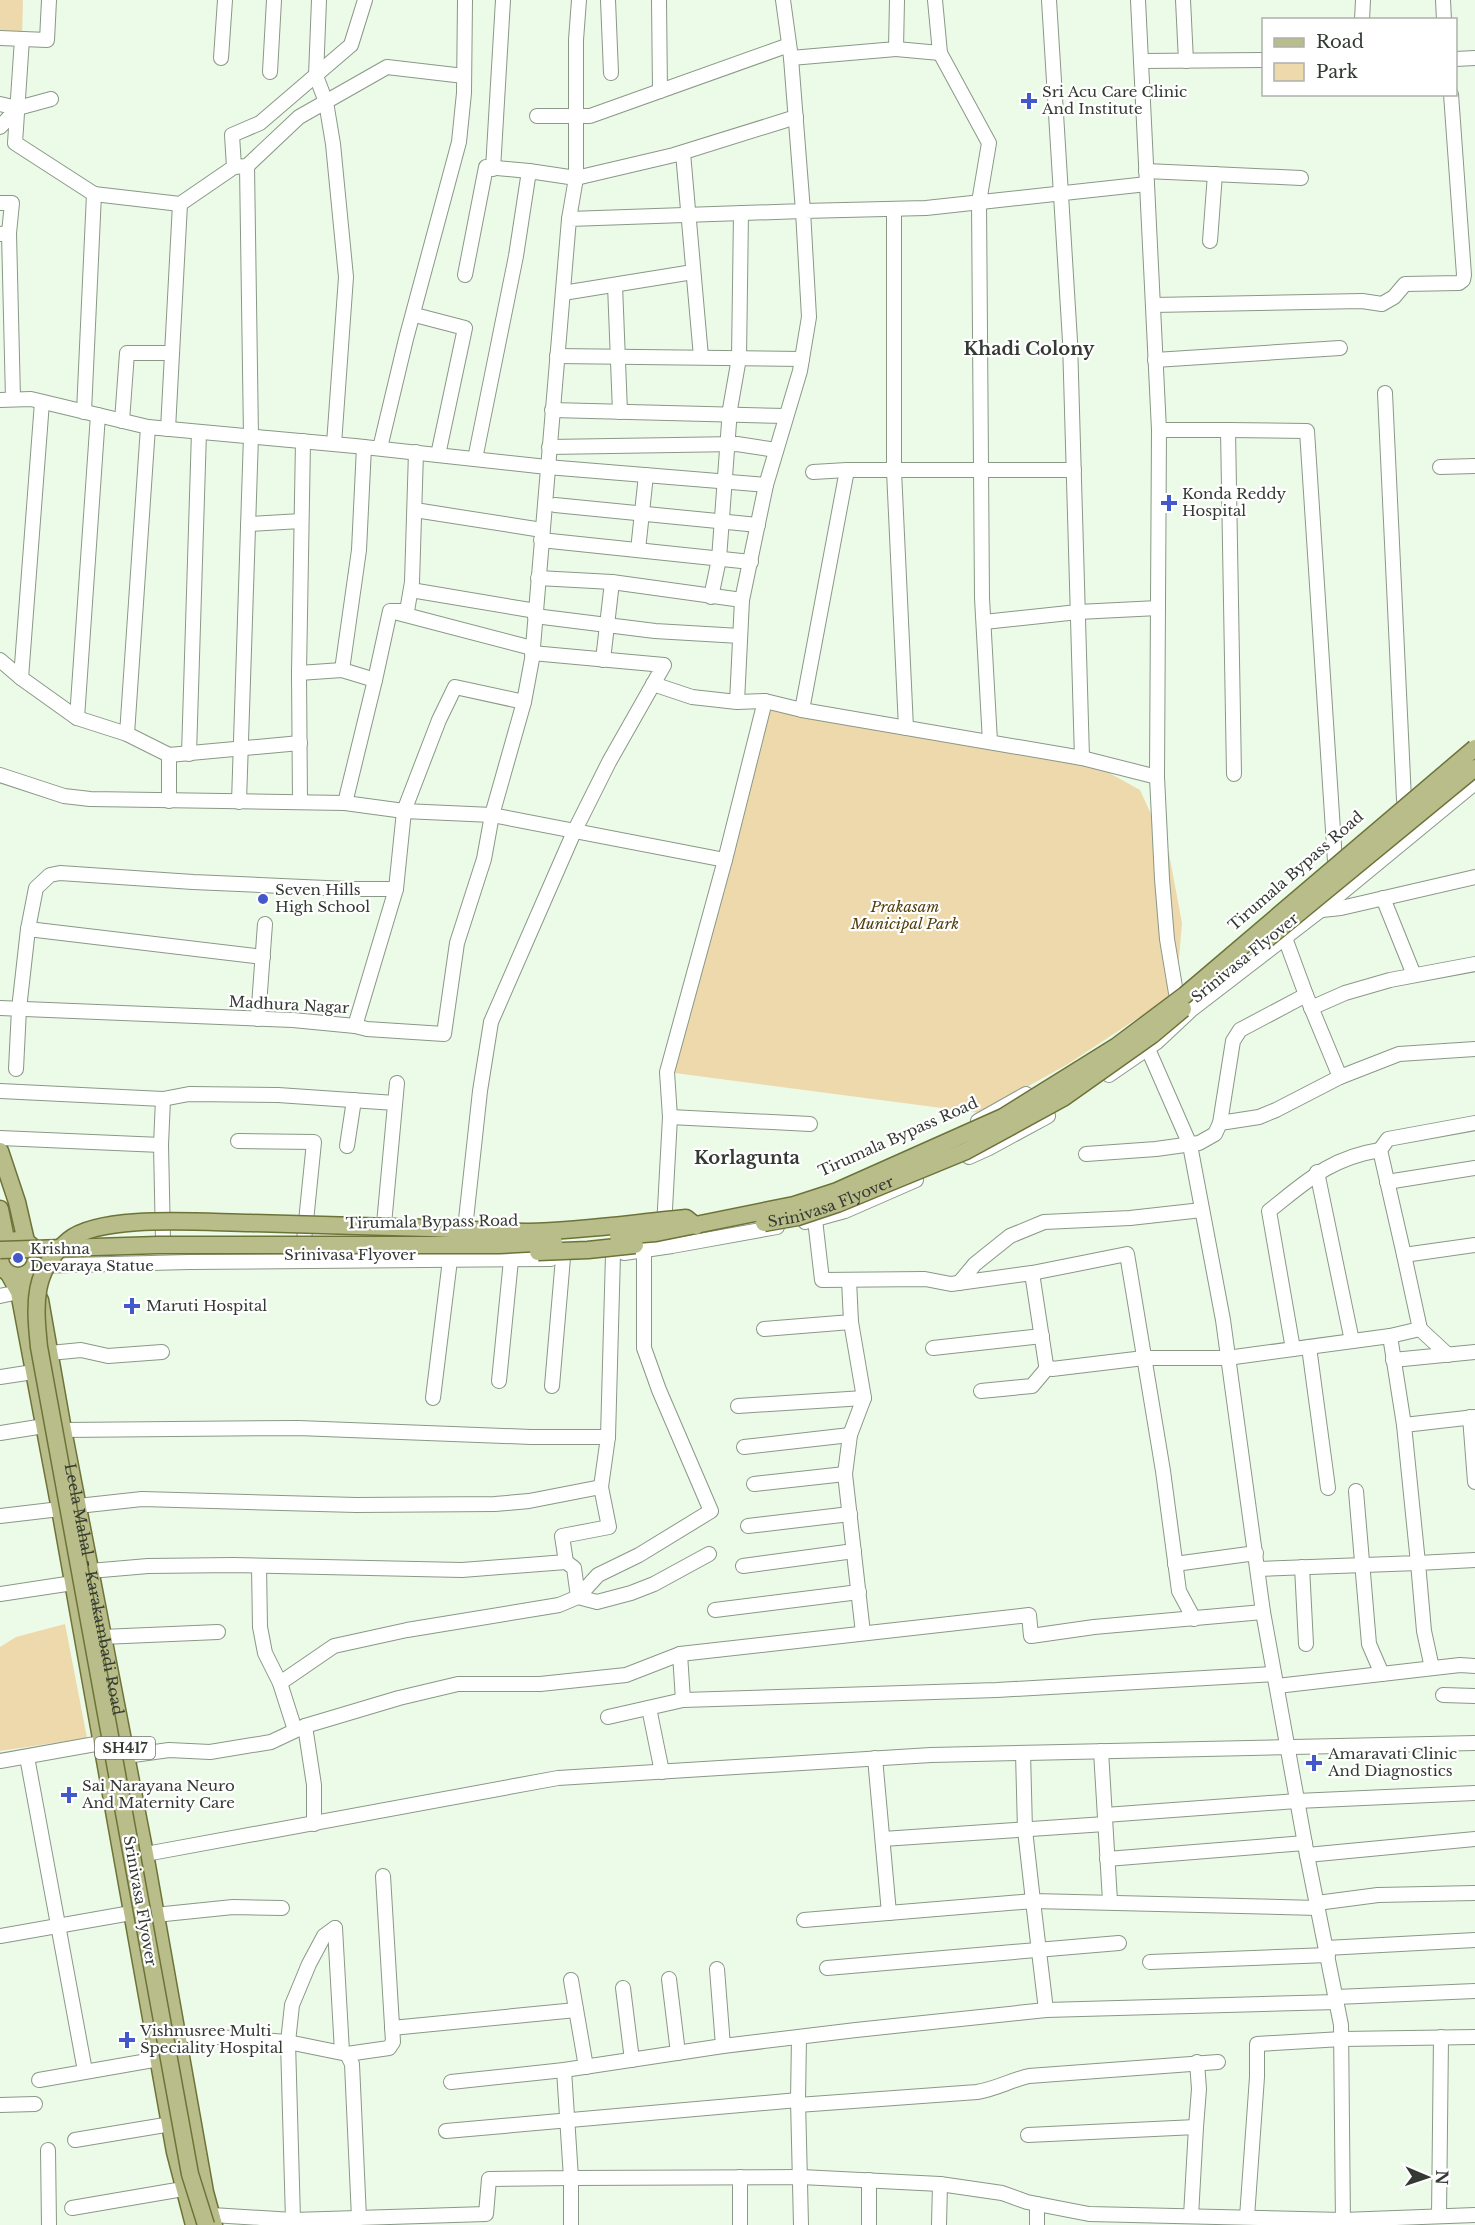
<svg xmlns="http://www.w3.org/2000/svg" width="1475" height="2225" font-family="'Libre Baskerville',serif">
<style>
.green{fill:#edd9ac}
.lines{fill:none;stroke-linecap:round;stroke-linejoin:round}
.minor-casing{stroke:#8a9887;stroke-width:16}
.major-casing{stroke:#6d7338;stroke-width:19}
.minor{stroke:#fff;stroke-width:14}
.major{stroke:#b9bd89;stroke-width:16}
.major-bridge-casing{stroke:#6d7338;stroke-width:19;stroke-linecap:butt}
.major-bridge{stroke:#b9bd89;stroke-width:16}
.poi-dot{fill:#4358cb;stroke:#fff;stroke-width:2}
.labels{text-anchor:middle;stroke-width:4.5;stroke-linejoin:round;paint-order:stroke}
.shield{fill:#fff;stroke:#717570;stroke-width:1.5}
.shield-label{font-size:14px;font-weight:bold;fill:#343a33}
.poi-label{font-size:15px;fill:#343a33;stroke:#fff;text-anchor:start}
.street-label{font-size:15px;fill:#343a33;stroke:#fff}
.park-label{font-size:15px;font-style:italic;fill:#523f0d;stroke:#fff}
.quarter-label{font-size:18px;font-weight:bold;fill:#343a33;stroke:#fff}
</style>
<rect width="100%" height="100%" fill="#ecfae8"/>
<!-- green -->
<g class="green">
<path d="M 0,0 L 23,0 L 22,39 L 0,38 Z"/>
<path d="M 765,701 L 1082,758 L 1140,790 L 1169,854 L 1182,923 L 1176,993 L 1068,1064 L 980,1113 L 667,1072 Z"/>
<path d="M 65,1624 L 87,1738 L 0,1751 L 0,1647 L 16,1637 Z"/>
</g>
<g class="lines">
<!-- minor casing -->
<g class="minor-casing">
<g id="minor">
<path d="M 319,0 L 316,76 L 326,102 L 333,144 L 346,277 L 334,444"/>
<path d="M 365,0 L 351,45 L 260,123 L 232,135 L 234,167 L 247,166 L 299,117 L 387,67 L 464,76"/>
<path d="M 579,0 L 576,40 L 576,178 L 674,155 L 796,117"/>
<path d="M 608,0 L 611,73"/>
<path d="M 659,0 L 660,91"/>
<path d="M 935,0 L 940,53 L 989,143 L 979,202 L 982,598 L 990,742"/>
<path d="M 1049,0 L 1070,341 L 1082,758"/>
<path d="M 1138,0 L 1159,430 L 1157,777 L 1162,879 L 1167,939 L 1176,993 L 1187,1006"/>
<path d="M 1183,0 L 1186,61"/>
<path d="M 1443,0 L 1444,20"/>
<path d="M 1362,20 L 1363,0"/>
<path d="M 0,38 L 47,40 L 49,0"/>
<path d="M 22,39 L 15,143 L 94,194"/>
<path d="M 896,49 L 940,53"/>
<path d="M 221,58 L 225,0"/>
<path d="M 791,58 L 896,49 L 897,0"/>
<path d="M 1456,59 L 1475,58"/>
<path d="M 1141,61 L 1264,60"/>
<path d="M 270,72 L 274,0"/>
<path d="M 0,104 L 18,108 L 51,99"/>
<path d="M 537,116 L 590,116 L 789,45"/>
<path d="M 0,127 L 18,108"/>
<path d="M 683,153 L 701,357"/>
<path d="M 493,169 L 503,0"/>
<path d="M 1146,171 L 1301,178"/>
<path d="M 0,203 L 12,203 L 9,233"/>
<path d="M 894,209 L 894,471 L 906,728"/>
<path d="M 0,234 L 9,233 L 13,399"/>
<path d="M 1210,241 L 1215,174"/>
<path d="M 465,275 L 486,167 L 529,171"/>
<path d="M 615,285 L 620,412"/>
<path d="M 563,293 L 693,272"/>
<path d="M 1153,305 L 1362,301 L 1382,304 L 1394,297 L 1405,284 L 1459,283 L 1463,280 L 1464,275 L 1451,94"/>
<path d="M 415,315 L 465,328 L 438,455"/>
<path d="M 557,356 L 802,359"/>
<path d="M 1155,360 L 1340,348"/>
<path d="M 1385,393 L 1404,800"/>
<path d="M 0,400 L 31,399 L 148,427 L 355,446 L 547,467 L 766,485 L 800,371 L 809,317 L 803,211 L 926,208 L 1147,184"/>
<path d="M 552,410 L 786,416"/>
<path d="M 84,412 L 94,194 L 180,204 L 234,167"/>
<path d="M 122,421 L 127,353 L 172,353"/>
<path d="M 168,429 L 180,204"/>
<path d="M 1159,430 L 1228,430 L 1234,774"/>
<path d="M 1228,430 L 1307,431 L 1335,861"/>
<path d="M 549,447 L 737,444 L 776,450"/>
<path d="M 380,448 L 406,339 L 459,142 L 464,93 L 465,0"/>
<path d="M 475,459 L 516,256 L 529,171 L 576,178 L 569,219"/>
<path d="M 1440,467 L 1475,466"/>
<path d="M 813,472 L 847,470 L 1074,470"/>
<path d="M 555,505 L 758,525"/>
<path d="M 415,510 L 542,530"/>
<path d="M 248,524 L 301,521"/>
<path d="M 541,540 L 751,562"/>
<path d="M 638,550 L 646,475"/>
<path d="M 538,578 L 612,582 L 742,600"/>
<path d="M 411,590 L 536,611"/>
<path d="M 711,597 L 719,559 L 730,409 L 739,358 L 741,213"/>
<path d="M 398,613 L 532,648"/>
<path d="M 535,616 L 655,631 L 740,636"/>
<path d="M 984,622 L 1078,612 L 1158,608"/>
<path d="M 0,660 L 21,678 L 42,402"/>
<path d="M 603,660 L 612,582"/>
<path d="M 342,670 L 359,550 L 364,447"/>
<path d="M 299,673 L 342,670 L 375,680 L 345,803"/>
<path d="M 21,678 L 77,718 L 127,734 L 169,755 L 300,743"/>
<path d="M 375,680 L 390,611 L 407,611 L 412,582 L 416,452"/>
<path d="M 653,684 L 692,697 L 737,702 L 765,701"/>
<path d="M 737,702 L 742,600 L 766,485"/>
<path d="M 802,710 L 847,470"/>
<path d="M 77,718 L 98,415"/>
<path d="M 127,734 L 148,427"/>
<path d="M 189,754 L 199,432"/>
<path d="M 169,755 L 169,801"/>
<path d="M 0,775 L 64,796 L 90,799 L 345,803 L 404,811 L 492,815 L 725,860"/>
<path d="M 239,802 L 251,436 L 247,166"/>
<path d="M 300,802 L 299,673 L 303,441"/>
<path d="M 1383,898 L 1414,975"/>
<path d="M 1322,910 L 1341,908 L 1475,877"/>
<path d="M 28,929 L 263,957"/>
<path d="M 1285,938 L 1306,995 L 1340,1077 L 1399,1054 L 1475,1049"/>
<path d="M 0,1008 L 293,1020 L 355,1026 L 396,889 L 404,811 L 439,720 L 455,687 L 524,702"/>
<path d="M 1311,1008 L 1345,993 L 1390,980 L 1475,964"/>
<path d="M 258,1019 L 265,924"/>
<path d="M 355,1026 L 367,1029 L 444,1034 L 457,943 L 484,859 L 492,815 L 524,702 L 532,659 L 569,219 L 803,211 L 791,58 L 783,0"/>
<path d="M 1148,1049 L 1190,1145 L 1223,1320 L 1263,1612 L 1307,1855 L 1341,2025 L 1343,2225"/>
<path d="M 16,1069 L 19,1009 L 28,929 L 36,888 L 50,875 L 60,873 L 193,882 L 348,889 L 396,889"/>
<path d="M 1109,1075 L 1157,1042 L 1191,1010 L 1317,913 L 1475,783"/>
<path d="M 0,1091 L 163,1099 L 189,1094 L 278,1095 L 395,1103"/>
<path d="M 670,1117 L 810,1124"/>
<path d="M 978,1121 L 1026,1094"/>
<path d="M 1220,1123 L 1259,1117 L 1276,1110 L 1340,1077"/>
<path d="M 0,1138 L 161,1145"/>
<path d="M 238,1141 L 314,1142 L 304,1241"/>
<path d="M 347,1146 L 354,1100"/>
<path d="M 1086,1154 L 1156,1149 L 1199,1143 L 1215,1134 L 1220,1123 L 1233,1041 L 1240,1030 L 1306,995"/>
<path d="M 969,1157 L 989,1148 L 1048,1116"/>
<path d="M 1317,1172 L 1352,1341"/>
<path d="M 1387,1182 L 1475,1168"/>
<path d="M 814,1211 L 822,1280 L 925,1279 L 951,1284 L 1032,1273 L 1046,1365 L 1052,1369 L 1144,1358 L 1227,1358 L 1390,1336 L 1404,1425 L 1475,1417"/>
<path d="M 805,1222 L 845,1211 L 916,1180"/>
<path d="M 664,1227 L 670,1117 L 667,1072 L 725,860 L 765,701 L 802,710 L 1082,758 L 1157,777"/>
<path d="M 383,1235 L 397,1083"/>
<path d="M 464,1238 L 480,1091 L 491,1022 L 574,832 L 609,762 L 664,665 L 532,653"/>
<path d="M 163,1240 L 161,1145 L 163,1099"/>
<path d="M 624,1253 L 672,1246 L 777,1227"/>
<path d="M 1404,1255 L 1380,1150 L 1388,1139 L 1475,1123"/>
<path d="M 0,1266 L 2,1266"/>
<path d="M 34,1266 L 189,1262 L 551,1259"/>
<path d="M 1032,1273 L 1127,1254 L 1163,1471 L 1179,1591 L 1194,1619"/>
<path d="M 959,1283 L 975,1264 L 1010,1236 L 1044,1222 L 1130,1218 L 1202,1210"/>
<path d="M 0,1296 L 19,1292"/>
<path d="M 851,1322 L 864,1398 L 850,1435 L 845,1474 L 863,1633"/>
<path d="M 764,1329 L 851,1322 L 849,1280"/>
<path d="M 1420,1329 L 1448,1355"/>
<path d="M 1390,1336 L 1420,1329 L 1404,1255 L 1475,1245"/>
<path d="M 1309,1347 L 1328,1488"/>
<path d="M 933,1348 L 1042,1336"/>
<path d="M 1293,1349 L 1269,1211 C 1307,1181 1330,1158 1380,1150"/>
<path d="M 50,1353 L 81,1350 L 108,1356 L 162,1352"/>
<path d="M 1393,1360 L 1475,1352"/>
<path d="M 0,1377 L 33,1372"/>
<path d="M 499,1381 L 511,1260"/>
<path d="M 552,1386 L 563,1258"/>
<path d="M 981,1391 L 1032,1386 L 1048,1367"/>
<path d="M 433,1398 L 450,1260"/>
<path d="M 738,1406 L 864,1398"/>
<path d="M 1470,1417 L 1475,1482"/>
<path d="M 63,1430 L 298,1428 L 531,1437 L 608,1437"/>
<path d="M 0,1433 L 44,1426"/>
<path d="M 744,1447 L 850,1435"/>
<path d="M 754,1484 L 845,1474"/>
<path d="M 1356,1491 L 1369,1644 L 1382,1674"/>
<path d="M 78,1506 L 142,1499 L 356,1505 L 495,1504 L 529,1501 L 601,1487"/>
<path d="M 0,1516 L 60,1509"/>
<path d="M 748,1526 L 850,1514"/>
<path d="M 566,1562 L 562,1536 L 609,1527 L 601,1487 L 608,1437 L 613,1254"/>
<path d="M 1175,1564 L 1256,1553"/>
<path d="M 259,1566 L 260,1627 L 265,1653 L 280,1683 L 295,1730"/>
<path d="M 743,1566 L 854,1551"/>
<path d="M 1302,1567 L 1306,1644"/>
<path d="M 1258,1569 L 1418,1563 L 1404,1425"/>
<path d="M 90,1571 L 148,1566 L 234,1565 L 462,1570 L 566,1562 L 574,1568 L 578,1597"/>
<path d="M 0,1594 L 73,1583"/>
<path d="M 578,1597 L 598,1575 L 639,1555 L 711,1511 L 659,1390 L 644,1348 L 644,1250"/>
<path d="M 715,1610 L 859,1592"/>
<path d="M 102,1637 L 218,1632"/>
<path d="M 680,1654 L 683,1700"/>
<path d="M 1432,1668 L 1424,1631 L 1418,1563 L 1475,1560"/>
<path d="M 280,1683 L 334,1646 L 407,1630 L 559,1605 L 578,1597 L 597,1602 L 631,1593 L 654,1584 L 709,1554"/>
<path d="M 1277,1686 L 1460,1665 L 1475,1666"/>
<path d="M 1443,1695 L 1475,1696"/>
<path d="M 649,1708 L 662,1772"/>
<path d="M 608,1717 L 683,1700 L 997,1690 L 1274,1674"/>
<path d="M 305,1726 L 314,1785 L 314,1824"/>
<path d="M 1101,1751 L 1110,1901"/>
<path d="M 1023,1753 L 1025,1830 L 1033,1901 L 1318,1908"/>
<path d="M 126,1756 L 169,1750 L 210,1752 L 271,1742 L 305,1726 L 399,1698 L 458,1684 L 540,1684 L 626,1675 L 680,1654 L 1029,1615 L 1031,1636 L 1094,1627 L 1263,1612"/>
<path d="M 27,1757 L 85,2071"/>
<path d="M 875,1758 L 889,1913"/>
<path d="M 0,1761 L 101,1743"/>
<path d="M 1105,1815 L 1297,1801 L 1475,1793"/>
<path d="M 883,1839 L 1105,1824"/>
<path d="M 1307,1855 L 1475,1839"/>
<path d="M 135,1856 L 558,1778 L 931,1755 L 1475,1743"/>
<path d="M 1107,1859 L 1305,1843"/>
<path d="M 1317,1903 L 1378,1895 L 1475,1893"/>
<path d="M 155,1915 L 233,1907 L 282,1908"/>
<path d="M 804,1920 L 1033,1901 L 1046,2010"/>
<path d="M 335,1928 L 342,2052"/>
<path d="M 0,1936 L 131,1913"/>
<path d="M 1326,1948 L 1475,1940"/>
<path d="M 1150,1962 L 1328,1955"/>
<path d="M 827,1968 L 1119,1943"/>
<path d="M 717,1969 L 723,2046 L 856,2030 L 1046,2010 L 1337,2002"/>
<path d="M 669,1979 L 678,2053"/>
<path d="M 571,1980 L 586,2067"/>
<path d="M 623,1988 L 632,2060"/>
<path d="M 1336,1997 L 1475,1991"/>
<path d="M 392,2028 L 576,2010"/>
<path d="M 176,2034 L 288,2042 L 347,2054 L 389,2048 L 393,2042 L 383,1876"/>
<path d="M 799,2037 L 798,2100 L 801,2225"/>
<path d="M 347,2054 L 352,2064 L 359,2218"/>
<path d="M 39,2080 L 159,2059"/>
<path d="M 451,2082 L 564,2070 L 723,2046"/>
<path d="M 0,2105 L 35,2104"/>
<path d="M 798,2105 L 977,2092 C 996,2089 1011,2080 1029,2076 L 1218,2062"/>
<path d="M 1196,2127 L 1199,2089 L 1197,2062"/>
<path d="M 446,2131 L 798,2100"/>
<path d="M 1028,2135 L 1196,2127 L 1191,2216"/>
<path d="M 75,2140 L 171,2124"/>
<path d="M 48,2150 L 49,2225"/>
<path d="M 740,2177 L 740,2225"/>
<path d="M 1037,2204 L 1037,2225"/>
<path d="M 72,2208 L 183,2189"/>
<path d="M 212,2215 L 293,2220 L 486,2214 L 489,2179 L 571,2178 L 564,2070"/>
<path d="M 1439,2216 L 1441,2037"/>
<path d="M 1247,2217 L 1257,2077 L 1257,2044 L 1342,2039 L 1475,2037"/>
<path d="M 293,2220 L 288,2042 L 292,2005 L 309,1964 L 324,1936 L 335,1928"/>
<path d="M 571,2225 L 571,2178 L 801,2177 L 940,2184 L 1002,2193 L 1027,2202 L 1089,2214 L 1343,2220 L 1475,2215"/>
<path d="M 869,2225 L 869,2180"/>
<path d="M 939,2225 L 940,2184"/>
</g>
</g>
<!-- major casing -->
<g class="major-casing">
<g id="major">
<path d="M 0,1151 L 17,1202 L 26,1241"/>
<path d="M 0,1209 L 7,1244"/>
<circle cx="18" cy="1258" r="18"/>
<path d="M 9,1274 L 19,1292 L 60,1509 L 175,2152 L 194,2225"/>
<path id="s1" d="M 24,1275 L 40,1300 L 63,1430 L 145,1854 L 205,2192 L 214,2225"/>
</g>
</g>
<!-- minor -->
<use href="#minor" class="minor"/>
<!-- major -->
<use href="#major" class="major"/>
<!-- major-bridge casing -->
<g class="major-bridge-casing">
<g id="major-bridge">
<path d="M 1267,939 L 1475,768"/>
<path id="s2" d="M 764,1223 L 798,1217 L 837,1204 L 966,1151 L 1063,1098 L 1152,1035 L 1183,1009"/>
<path d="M 618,1236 L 656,1233 L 794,1205 L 837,1191 L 1003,1117 L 1117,1046 L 1185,995 L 1475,748"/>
<path d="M 0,1250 L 158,1245 L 499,1245 L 554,1242"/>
<path d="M 538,1252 L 588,1250 L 635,1245"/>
<path d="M 206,2225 L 190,2174 L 39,1347 C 35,1306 31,1270 69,1240 C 102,1213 208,1223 251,1223 C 310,1225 369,1226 428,1228 C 461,1229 495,1232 528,1232 C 581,1231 633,1223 686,1218 L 696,1226"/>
</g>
</g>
<!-- major-bridge -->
<use href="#major-bridge" class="major-bridge"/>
</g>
<!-- markers -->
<g class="poi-dot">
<path d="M1026 92h6v6h6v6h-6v6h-6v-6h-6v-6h6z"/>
<path d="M1166 494h6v6h6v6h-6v6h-6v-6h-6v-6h6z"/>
<circle cx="263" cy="899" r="6"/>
<circle cx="18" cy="1258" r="6"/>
<path d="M129 1297h6v6h6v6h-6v6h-6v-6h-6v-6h6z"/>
<path d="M1311 1754h6v6h6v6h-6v6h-6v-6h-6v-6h6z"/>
<path d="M66 1786h6v6h6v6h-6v6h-6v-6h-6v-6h6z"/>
<path d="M124 2031h6v6h6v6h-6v6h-6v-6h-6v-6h6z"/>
</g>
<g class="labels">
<!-- shield labels -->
<rect class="shield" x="95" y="1737" width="60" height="22" rx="4.5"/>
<g class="shield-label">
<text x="125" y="1753">SH417</text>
</g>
<!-- poi labels -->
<g class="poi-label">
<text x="1042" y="97">Sri Acu Care Clinic<tspan x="1042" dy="17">And Institute</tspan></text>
<text x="1182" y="499">Konda Reddy<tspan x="1182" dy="17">Hospital</tspan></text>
<text x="275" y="895">Seven Hills<tspan x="275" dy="17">High School</tspan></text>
<text x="30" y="1254">Krishna<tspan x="30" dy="17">Devaraya Statue</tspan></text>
<text x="146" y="1311">Maruti Hospital</text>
<text x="1328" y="1759">Amaravati Clinic<tspan x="1328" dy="17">And Diagnostics</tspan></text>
<text x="82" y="1791">Sai Narayana Neuro<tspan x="82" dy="17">And Maternity Care</tspan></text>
<text x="140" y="2036">Vishnusree Multi<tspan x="140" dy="17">Speciality Hospital</tspan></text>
</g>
<!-- street labels -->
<g class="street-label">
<text transform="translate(1296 871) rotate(-41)" y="5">Tirumala Bypass Road</text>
<text transform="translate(1245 958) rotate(-39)" y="5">Srinivasa Flyover</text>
<text transform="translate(289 1005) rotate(3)" y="5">Madhura Nagar</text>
<text transform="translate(898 1137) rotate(-24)" y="5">Tirumala Bypass Road</text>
<text dy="5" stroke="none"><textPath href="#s2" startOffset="70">Srinivasa Flyover</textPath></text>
<text transform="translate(432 1222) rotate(-1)" y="5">Tirumala Bypass Road</text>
<text x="350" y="1260">Srinivasa Flyover</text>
<text dy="5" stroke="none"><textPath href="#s1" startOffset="324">Leela Mahal - Karakambadi Road</textPath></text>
<text transform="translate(140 1901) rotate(80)" y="5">Srinivasa Flyover</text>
</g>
<!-- park labels -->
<g class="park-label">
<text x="905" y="912">Prakasam<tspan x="905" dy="17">Municipal Park</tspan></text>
</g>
<!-- quarter labels -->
<g class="quarter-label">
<text x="1029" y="355">Khadi Colony</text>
<text x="747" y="1164">Korlagunta</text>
</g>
</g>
<!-- legend -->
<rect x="1262" y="18" width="195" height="78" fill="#ffffff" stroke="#aeb0ad" stroke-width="1.5"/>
<rect x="1274" y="38" width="30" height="9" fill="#b9bd89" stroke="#aeb0ad" stroke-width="1.5"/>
<text x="1316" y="48" font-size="18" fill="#343a33">Road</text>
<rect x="1274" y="63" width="30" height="18" fill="#edd9ac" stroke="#aeb0ad" stroke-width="1.5"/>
<text x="1316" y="78" font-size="18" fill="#343a33">Park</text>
<!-- north arrow -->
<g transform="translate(1427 2177) rotate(92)" stroke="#ffffff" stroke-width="4.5" paint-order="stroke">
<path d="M0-4.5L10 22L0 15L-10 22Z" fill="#343a33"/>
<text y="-9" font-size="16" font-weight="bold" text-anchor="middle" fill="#343a33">N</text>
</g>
</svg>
